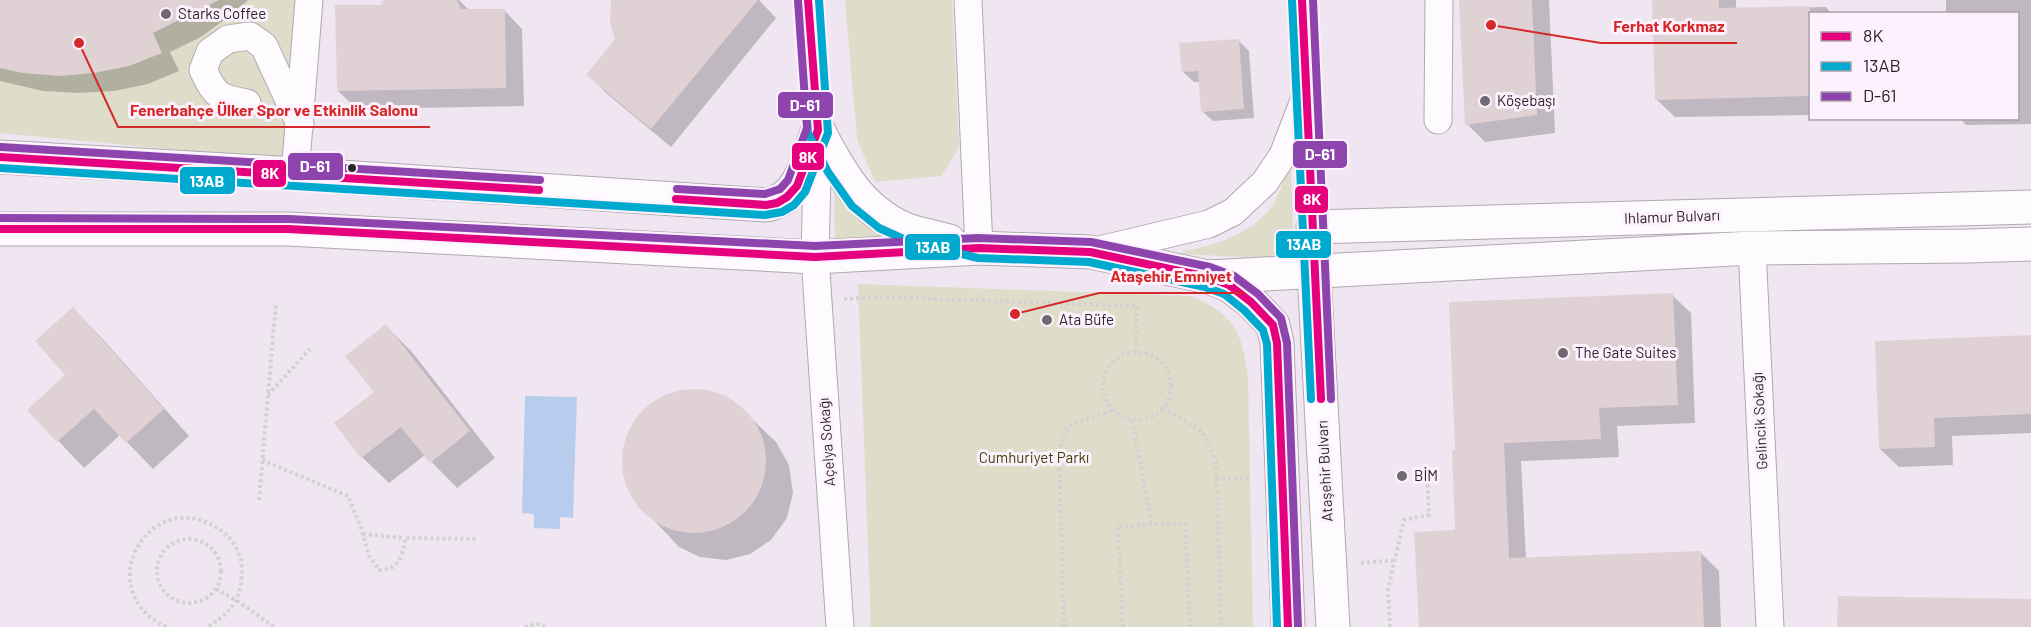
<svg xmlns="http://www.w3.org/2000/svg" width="2031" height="627" font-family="Barlow,sans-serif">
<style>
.green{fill:#deddc9}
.water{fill:#b8cced}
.shadow{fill:#0003}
.building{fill:#e0d1d5}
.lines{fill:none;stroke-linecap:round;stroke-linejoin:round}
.minor-casing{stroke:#b0a8b1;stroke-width:29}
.major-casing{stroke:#b0a8b1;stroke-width:35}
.path{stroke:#d3d1d3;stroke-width:4;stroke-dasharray:3 3;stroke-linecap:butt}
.minor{stroke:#fdfbfd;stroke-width:27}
.major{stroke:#fdfbfd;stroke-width:33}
.bus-1-casing{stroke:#fdf1fe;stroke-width:12}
.bus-2-casing{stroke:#fdf1fe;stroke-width:12}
.bus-3-casing{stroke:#fdf1fe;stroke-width:12}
.bus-1{stroke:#e5007d;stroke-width:8}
.bus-2{stroke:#00a9ce;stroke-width:8}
.bus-3{stroke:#8e44ad;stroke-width:8}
.poi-dot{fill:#716972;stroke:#fdf1fe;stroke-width:2}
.bus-dot{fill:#2c252d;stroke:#fdf1fe;stroke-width:2}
.labels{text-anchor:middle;stroke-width:6;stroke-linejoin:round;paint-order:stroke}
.poi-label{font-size:15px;fill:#2c252d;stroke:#fdf1fe;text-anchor:start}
.street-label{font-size:15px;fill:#2c252d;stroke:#fdf1fe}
.park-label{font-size:15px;fill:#3f4405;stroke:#fdf1fe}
.leader{fill:none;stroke:#d62828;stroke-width:2}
.callout-dot{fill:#d62828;stroke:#fdf1fe;stroke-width:2}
.callout-label{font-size:16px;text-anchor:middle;font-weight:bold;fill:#d62828;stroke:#fdf1fe;stroke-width:6;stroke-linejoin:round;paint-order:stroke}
.line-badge{stroke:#fdf1fe;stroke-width:2}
.badge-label{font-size:16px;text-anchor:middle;font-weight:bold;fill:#fff}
</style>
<rect width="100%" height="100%" fill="#f0e6f1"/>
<!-- green -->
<g class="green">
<path d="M 0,0 L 317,0 L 303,162 L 0,133 Z"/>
<path d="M 845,0 L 952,0 L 959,148 L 941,176 L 875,182 L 857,139 Z"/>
<path d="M 1291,171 L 1294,260 L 1183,254 L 1183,251 C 1215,246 1256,232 1274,203 C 1280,194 1283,182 1285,172 Z"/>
<path d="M 834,182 L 904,241 L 835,241 Z"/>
<path d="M 858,284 L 1193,296 C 1236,317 1242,333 1248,378 L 1253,627 L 871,627 Z"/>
</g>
<!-- water -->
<path class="water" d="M 525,396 L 577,397 L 573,518 L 560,517 L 560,529 L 534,528 L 534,514 L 522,513 Z"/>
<!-- shadow -->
<g class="shadow">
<path d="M 0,0 L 248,0 L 227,18 L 201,37 L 170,52 L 179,71 L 148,84 L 114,91 L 78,93 L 43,91 L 0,81 Z"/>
<path d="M 386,0 L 459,0 L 469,10 L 504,10 L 522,29 L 524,106 L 357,109 L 338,91 Z"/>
<path d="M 614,0 L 759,0 L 776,18 L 671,147 L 606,93 L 588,74 L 616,39 Z"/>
<path d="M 1461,0 L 1549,0 L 1555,133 L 1485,142 L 1467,124 Z"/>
<path d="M 1654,0 L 1736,0 L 1736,9 L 1826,7 L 1832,14 L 1810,14 L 1810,115 L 1675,117 L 1656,99 Z"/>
<path d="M 1946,0 L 2031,0 L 2031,124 L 1966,125 L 1960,118 L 2018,118 L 2018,14 L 1946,14 Z"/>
<path d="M 1239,41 L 1249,51 L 1254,118 L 1213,121 L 1202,111 L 1200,82 L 1194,82 L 1183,72 Z"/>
<path d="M 1672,295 L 1691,313 L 1695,423 L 1617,426 L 1619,457 L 1521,461 L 1526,559 L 1700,552 L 1719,571 L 1721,627 L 1421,627 L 1456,531 L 1453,452 Z"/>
<path d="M 73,309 L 99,335 L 189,436 L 153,469 L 120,435 L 84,468 L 29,410 L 68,375 Z"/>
<path d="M 386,326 L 412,352 L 495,458 L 457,488 L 425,455 L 389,483 L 362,457 L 336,424 L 376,392 Z"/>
<path d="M 2031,337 L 2031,433 L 1952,436 L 1953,465 L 1899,467 L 1880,449 Z"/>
<path d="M 681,390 L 703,390 L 725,396 L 748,415 L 776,442 L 789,465 L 793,493 L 787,518 L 771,540 L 750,554 L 726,560 L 700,557 L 679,547 L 633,498 L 623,473 L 625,443 L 633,423 L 652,403 Z"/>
</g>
<!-- building -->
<g class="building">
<path d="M 0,0 L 219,0 L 153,33 L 162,53 L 129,66 L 94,73 L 59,76 L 23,73 L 0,68 Z"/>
<path d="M 384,0 L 457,0 L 461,9 L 505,9 L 506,88 L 337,91 L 335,5 L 381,5 Z"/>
<path d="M 611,0 L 758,0 L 651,129 L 586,75 L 615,39 L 610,23 Z"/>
<path d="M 1459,0 L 1532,0 L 1537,115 L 1465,125 Z"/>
<path d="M 1652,0 L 1719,0 L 1719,8 L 1810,6 L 1810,96 L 1655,100 Z"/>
<path d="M 1239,39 L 1244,109 L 1201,112 L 1198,71 L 1182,72 L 1179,43 Z"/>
<path d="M 1673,293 L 1678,405 L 1599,408 L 1601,439 L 1504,443 L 1509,558 L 1701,551 L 1704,627 L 1419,627 L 1414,532 L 1455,530 L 1452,450 L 1455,450 L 1449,302 Z"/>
<path d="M 73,307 L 164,409 L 126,443 L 94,409 L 57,442 L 27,410 L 65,375 L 35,341 Z"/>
<path d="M 386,324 L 470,431 L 430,463 L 401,427 L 361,458 L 334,423 L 374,392 L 345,356 Z"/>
<path d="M 2031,335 L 2031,414 L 1934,418 L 1935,447 L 1879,449 L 1875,341 Z"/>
<circle cx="694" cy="461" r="72"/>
<path d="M 1838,596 L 2031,599 L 2031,627 L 1837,627 Z"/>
</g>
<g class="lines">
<!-- minor casing -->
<g class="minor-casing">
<g id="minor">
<path d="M 808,0 L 818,130 L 815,257 L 840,627"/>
<path d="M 968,0 L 979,248"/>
<path d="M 1302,0 L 1314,272"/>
<path d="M 247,103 C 219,98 216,97 203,70 L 210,52 L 228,39 L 250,36 L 264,46 L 300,124"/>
<path d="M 1438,120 L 1439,0"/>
<path d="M 295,174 L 309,0"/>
<path d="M 1752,248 L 1770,627"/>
<path d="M 1091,252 L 1209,224 L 1233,212 L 1265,182 L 1283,155 L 1305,98"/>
</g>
</g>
<!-- major casing -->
<g class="major-casing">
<g id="major">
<path d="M 818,130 C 840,173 864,216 913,232 C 925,235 937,238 949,241"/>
<path d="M 0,157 L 295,174 L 766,205 C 801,200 807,158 818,130"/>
<path d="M 1313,227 L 2031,207"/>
<path d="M 0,229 L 288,229 L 815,257 L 979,248 L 1090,252 L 1208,277 L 1229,285 L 1251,302 L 1273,325 L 1277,343 L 1288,627"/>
<path d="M 1314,272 L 1333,627"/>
<path d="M 1209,277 L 1752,248 L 1969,246 L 2031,244"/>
</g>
</g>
<!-- path -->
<g class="path">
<path d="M 844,299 L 878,297 L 1137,306 L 1136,351"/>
<circle cx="1137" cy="386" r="34"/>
<path d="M 268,395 L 310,349"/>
<path d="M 1163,408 L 1203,432 L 1216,461 L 1221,627"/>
<path d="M 1132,420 L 1152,525"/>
<path d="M 262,460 L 348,496 L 360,525 L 369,556 L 379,570 C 398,571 404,554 405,538 L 478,539"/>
<path d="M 1216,479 L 1251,477"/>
<path d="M 259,500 L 276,303"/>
<path d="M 363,534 L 405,538"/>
<circle cx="189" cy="571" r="32"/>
<path d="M 1361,563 L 1396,560"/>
<path d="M 216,589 L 236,600 L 274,627"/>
<path d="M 166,627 C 86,588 154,479 223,532 C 234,540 243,558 242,572 C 241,600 231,613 207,627"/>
<path d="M 525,627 L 537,624 L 545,627"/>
<path d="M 1064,627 L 1059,451 L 1068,426 L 1113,410"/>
<path d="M 1123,627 L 1118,526 L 1185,523 L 1190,627"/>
<path d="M 1390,627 L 1388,589 L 1404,520 L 1429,515 L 1427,473"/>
</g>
<!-- minor -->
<use href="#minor" class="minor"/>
<!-- major -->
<use href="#major" class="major"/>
<!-- bus-1 casing -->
<g class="bus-1-casing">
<g id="bus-1">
<path d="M 1302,0 L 1321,399"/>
<path d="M 0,157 L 539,190"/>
<path d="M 676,199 L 766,205 L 777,203 L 787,197 L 797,186 L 818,130 L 808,0"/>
<path d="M 0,229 L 288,229 L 815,257 L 979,248 L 1090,252 L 1208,277 L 1229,285 L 1251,302 L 1273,325 L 1277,343 L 1288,627"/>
</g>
</g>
<!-- bus-2 casing -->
<g class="bus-2-casing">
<g id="bus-2">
<path d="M 1292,0 L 1311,399"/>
<path d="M 805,95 L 808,133 L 828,172 L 852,206 L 879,228 L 908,241 L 978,258 L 1089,262 L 1205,287 L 1224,294 L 1244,310 L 1263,330 L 1267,344 L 1277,627"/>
<path d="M 0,168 L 765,215 L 782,212 L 794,205 L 805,192 L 828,133 L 819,0"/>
</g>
</g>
<!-- bus-3 casing -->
<g class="bus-3-casing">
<g id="bus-3">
<path d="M 1313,0 L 1331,399"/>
<path d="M 1,147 L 540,180"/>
<path d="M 677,189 L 765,194 L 780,189 L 788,180 L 807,128 L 798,1"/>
<path d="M 0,218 L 289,219 L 815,246 L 978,238 L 1091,242 L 1210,267 L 1234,276 L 1258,294 L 1281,318 L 1287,343 L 1298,627"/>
</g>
</g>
<!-- bus-1 -->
<use href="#bus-1" class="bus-1"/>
<!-- bus-2 -->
<use href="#bus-2" class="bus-2"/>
<!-- bus-3 -->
<use href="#bus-3" class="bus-3"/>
</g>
<!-- markers -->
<g class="poi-dot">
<circle cx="166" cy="14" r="6"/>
<circle cx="1485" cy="101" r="6"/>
<circle cx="1047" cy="320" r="6"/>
<circle cx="1563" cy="353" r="6"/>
<circle cx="1402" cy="476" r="6"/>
</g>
<circle class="bus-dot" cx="352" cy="168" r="5"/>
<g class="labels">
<!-- poi labels -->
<g class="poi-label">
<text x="178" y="19">Starks Coffee</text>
<text x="1497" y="106">Köşebaşı</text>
<text x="1059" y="325">Ata Büfe</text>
<text x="1575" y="358">The Gate Suites</text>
<text x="1414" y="481">BİM</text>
</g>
<!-- street labels -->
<g class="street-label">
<text transform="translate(1672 217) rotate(-2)" y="5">Ihlamur Bulvarı</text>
<text transform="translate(1760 421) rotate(-93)" y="5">Gelincik Sokağı</text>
<text transform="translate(827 442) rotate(-94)" y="5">Açelya Sokağı</text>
<text transform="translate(1325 471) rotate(-93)" y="5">Ataşehir Bulvarı</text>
</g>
<!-- park labels -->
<g class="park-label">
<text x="1034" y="463">Cumhuriyet Parkı</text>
</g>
</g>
<!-- callouts -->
<path class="leader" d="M1491 25L1601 43H1737M79 43L118 127H430M1015 314L1099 293H1244"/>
<g class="callout-dot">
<circle cx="1491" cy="25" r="6"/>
<circle cx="79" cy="43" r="6"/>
<circle cx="1015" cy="314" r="6"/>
</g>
<g class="callout-label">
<text x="1669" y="32">Ferhat Korkmaz</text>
<text x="274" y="116">Fenerbahçe Ülker Spor ve Etkinlik Salonu</text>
<text x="1171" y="282">Ataşehir Emniyet</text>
</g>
<g class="line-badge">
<rect x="777" y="91" width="57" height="28" rx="6" fill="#8e44ad"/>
<rect x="1292" y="140" width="56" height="29" rx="6" fill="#8e44ad"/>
<rect x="791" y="142" width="34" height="29" rx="6" fill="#e5007d"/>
<rect x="287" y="152" width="57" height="29" rx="6" fill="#8e44ad"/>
<rect x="252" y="159" width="35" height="29" rx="6" fill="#e5007d"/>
<rect x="179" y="166" width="57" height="29" rx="6" fill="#00a9ce"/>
<rect x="1294" y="185" width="35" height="29" rx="6" fill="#e5007d"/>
<rect x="1275" y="230" width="57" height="29" rx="6" fill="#00a9ce"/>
<rect x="904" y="233" width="57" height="28" rx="6" fill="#00a9ce"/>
</g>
<g class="badge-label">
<text x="805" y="111">D-61</text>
<text x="1320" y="160">D-61</text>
<text x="808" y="163">8K</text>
<text x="315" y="172">D-61</text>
<text x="270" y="179">8K</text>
<text x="207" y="187">13AB</text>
<text x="1312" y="205">8K</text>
<text x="1304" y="250">13AB</text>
<text x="933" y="253">13AB</text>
</g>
<!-- legend -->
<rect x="1809" y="12" width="210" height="108" fill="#fdf1fe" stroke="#a99faa" stroke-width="1.5"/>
<rect x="1821" y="32" width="30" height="9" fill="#e5007d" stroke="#a99faa" stroke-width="1.5"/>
<text x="1863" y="42" font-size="18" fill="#2c252d">8K</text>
<rect x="1821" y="62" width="30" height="9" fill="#00a9ce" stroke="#a99faa" stroke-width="1.5"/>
<text x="1863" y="72" font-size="18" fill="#2c252d">13AB</text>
<rect x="1821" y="92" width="30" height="9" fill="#8e44ad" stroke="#a99faa" stroke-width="1.5"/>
<text x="1863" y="102" font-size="18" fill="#2c252d">D-61</text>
</svg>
